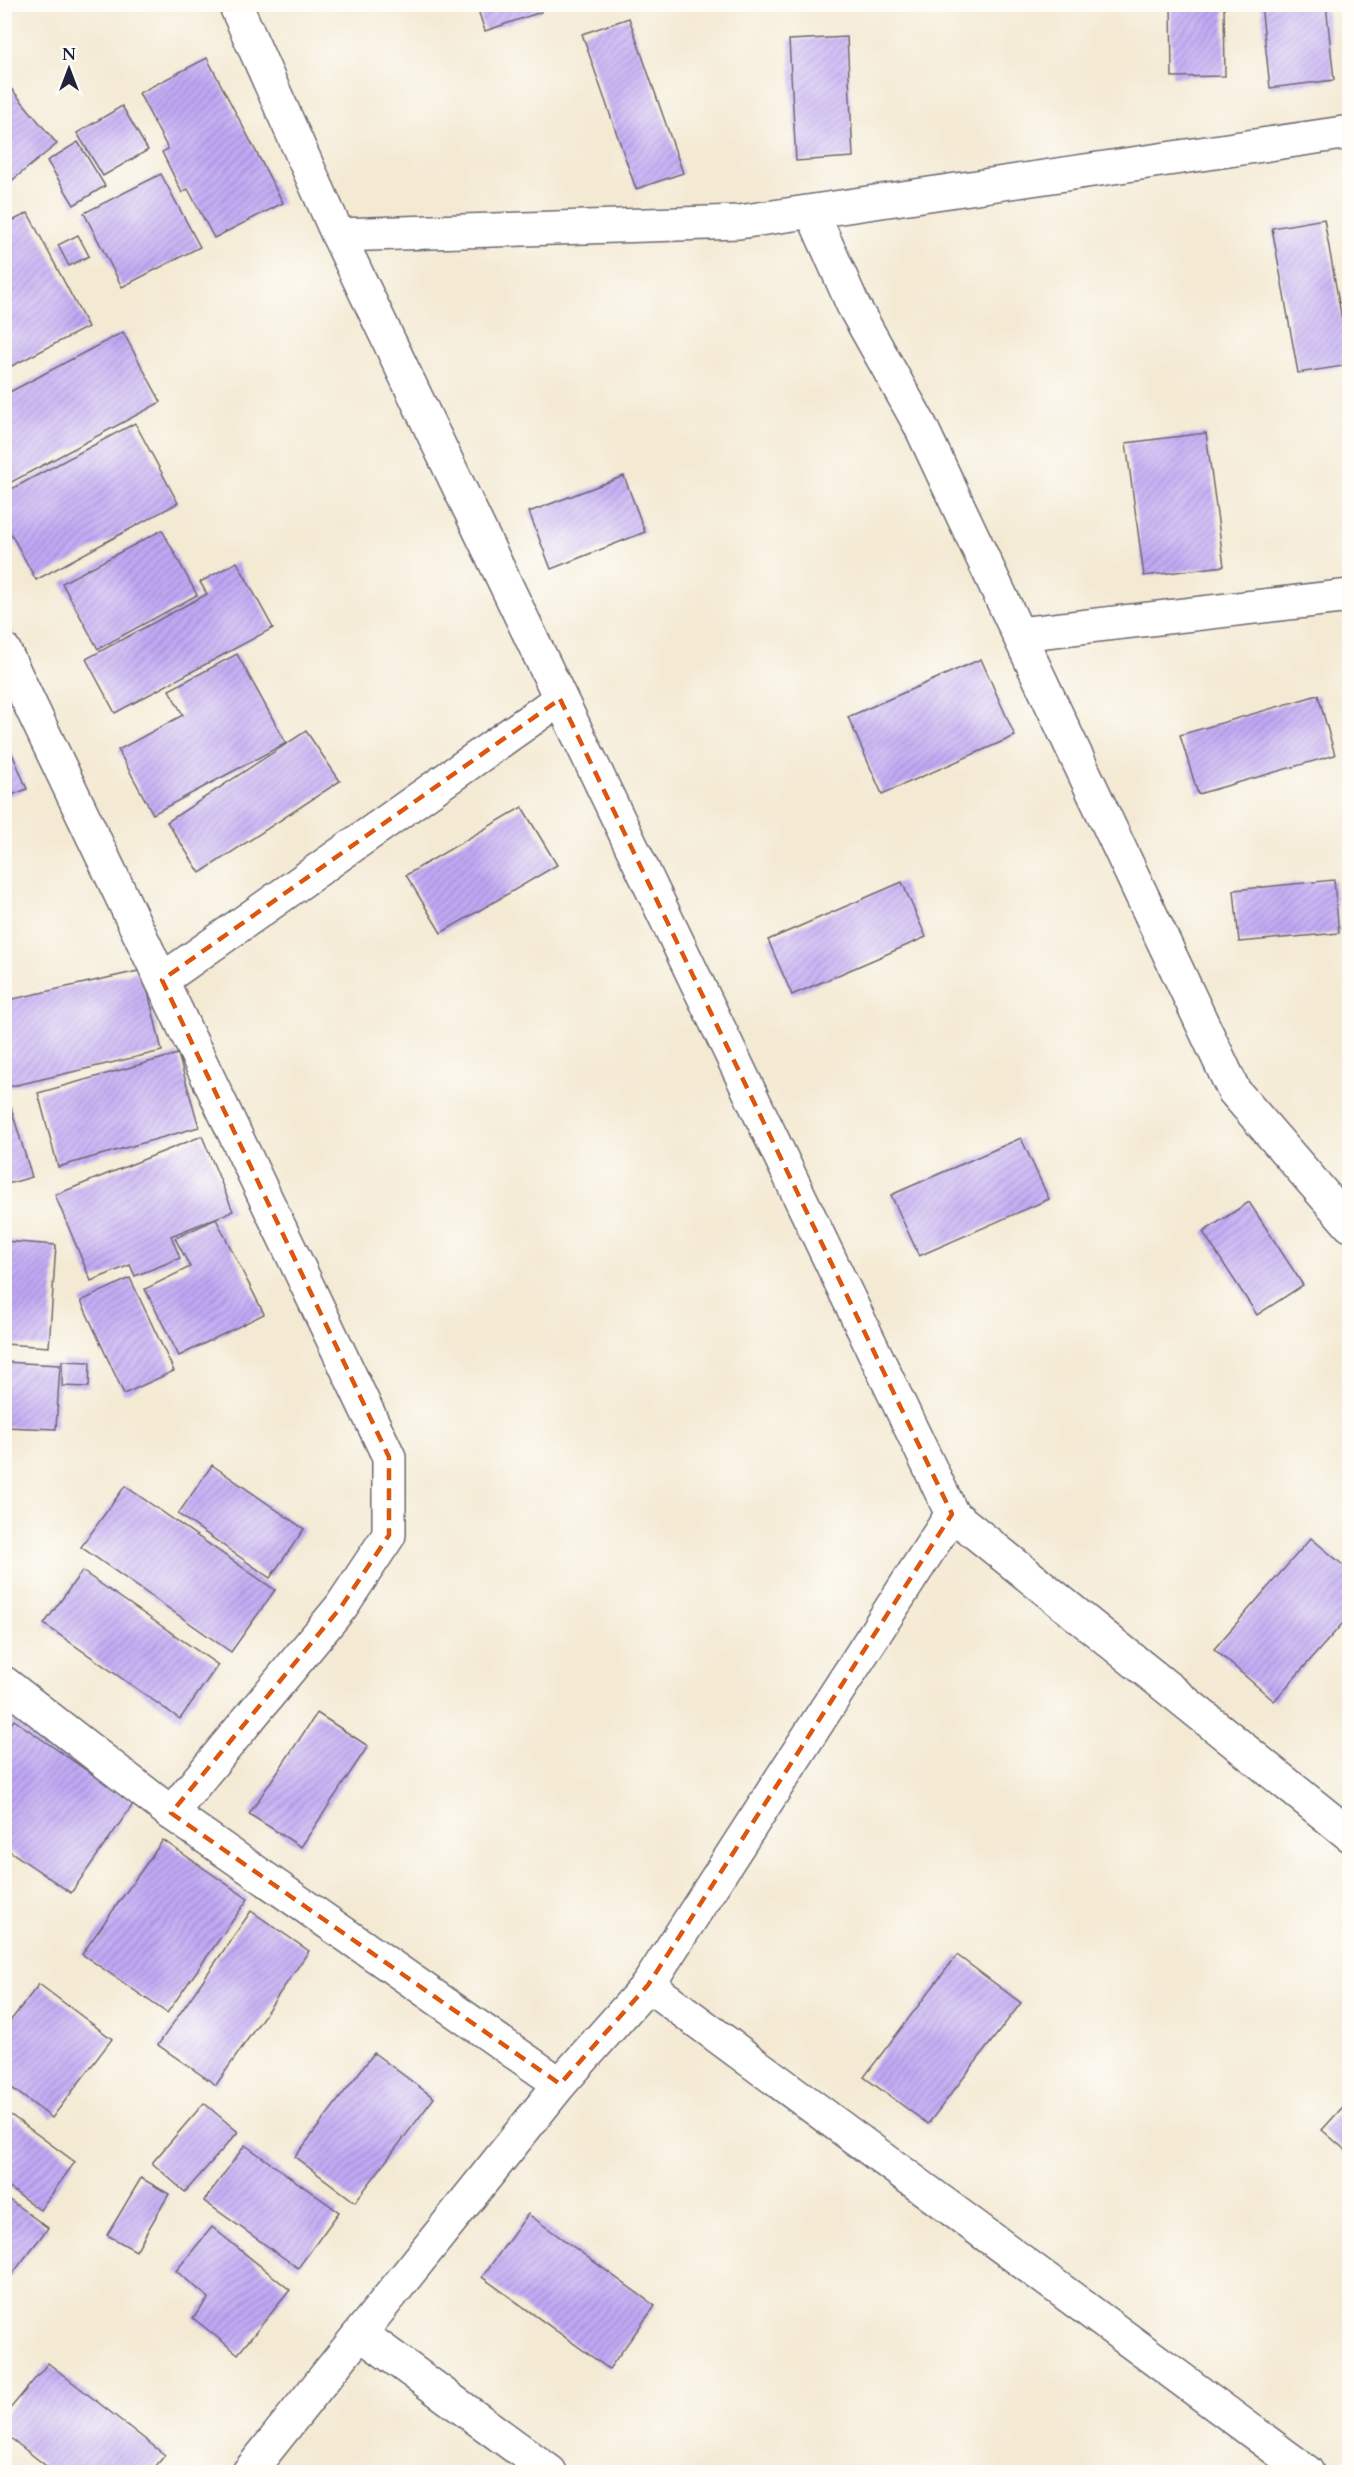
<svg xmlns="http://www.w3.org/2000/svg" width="1354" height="2477" font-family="Cardo,serif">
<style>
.building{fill:url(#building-hatch)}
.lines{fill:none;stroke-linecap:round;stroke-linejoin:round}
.minor-casing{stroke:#6c6871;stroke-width:36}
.minor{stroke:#fff;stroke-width:33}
.marked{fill:none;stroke:#de560e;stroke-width:4.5;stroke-dasharray:12 8;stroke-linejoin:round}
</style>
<defs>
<pattern id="building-hatch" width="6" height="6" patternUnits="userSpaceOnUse" patternTransform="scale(1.5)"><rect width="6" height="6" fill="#c1a9f5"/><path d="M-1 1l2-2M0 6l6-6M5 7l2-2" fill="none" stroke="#9c89c8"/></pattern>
</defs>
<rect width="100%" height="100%" fill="#fdfcf7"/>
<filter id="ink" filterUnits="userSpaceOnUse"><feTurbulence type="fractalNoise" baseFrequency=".0167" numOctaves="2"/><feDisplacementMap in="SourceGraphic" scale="12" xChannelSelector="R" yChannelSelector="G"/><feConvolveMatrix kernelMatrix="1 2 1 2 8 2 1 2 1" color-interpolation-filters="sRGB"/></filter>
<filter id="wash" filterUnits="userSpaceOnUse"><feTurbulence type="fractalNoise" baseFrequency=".008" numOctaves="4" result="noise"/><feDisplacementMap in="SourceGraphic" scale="24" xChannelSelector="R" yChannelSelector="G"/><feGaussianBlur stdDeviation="1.35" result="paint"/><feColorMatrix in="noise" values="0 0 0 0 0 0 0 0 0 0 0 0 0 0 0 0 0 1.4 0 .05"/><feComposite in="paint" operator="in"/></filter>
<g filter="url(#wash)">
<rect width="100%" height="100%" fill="#f4ead4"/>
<g id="blocks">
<!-- building -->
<g class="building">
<path d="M 476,4 L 538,4 L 541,12 L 485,31 Z"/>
<path d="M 1171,4 L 1224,4 L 1225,76 L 1172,77 Z"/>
<path d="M 1261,4 L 1326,4 L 1334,80 L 1270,88 Z"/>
<path d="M 629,18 L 683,173 L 636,189 L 582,34 Z"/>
<path d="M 847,37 L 853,157 L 796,161 L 789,40 Z"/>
<path d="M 207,58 L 283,203 L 214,238 L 188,189 L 182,193 L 162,152 L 168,149 L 139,93 Z"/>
<path d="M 9,86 L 57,144 L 4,187 L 4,89 Z"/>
<path d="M 122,106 L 148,150 L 103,176 L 77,133 Z"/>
<path d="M 78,142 L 105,186 L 74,205 L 47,161 Z"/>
<path d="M 161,174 L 200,247 L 122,287 L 84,213 Z"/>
<path d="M 28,213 L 88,327 L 4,370 L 4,225 Z"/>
<path d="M 1324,219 L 1350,365 L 1298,373 L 1272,228 Z"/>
<path d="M 78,235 L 89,256 L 69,266 L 58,245 Z"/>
<path d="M 123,332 L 161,402 L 4,486 L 4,395 Z"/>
<path d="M 135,423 L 178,503 L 36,580 L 4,521 L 4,493 Z"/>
<path d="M 1206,433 L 1224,566 L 1144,576 L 1126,443 Z"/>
<path d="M 624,476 L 645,532 L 551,569 L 529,512 Z"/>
<path d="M 162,530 L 197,595 L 98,649 L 62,583 Z"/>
<path d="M 237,562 L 273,628 L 115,713 L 86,659 L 207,594 L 200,582 Z"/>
<path d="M 237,654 L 286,743 L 153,814 L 118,750 L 183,715 L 169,690 Z"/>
<path d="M 981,659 L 1015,736 L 882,794 L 848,717 Z"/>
<path d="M 1318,695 L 1335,755 L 1198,794 L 1180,735 Z"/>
<path d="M 306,731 L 340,781 L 200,873 L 167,822 Z"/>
<path d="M 4,734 L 27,789 L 4,798 Z"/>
<path d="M 522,807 L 557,865 L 441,933 L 406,875 Z"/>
<path d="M 1334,880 L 1339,933 L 1239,942 L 1234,890 Z"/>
<path d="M 902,882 L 926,937 L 792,995 L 768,940 Z"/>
<path d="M 143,970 L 162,1051 L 4,1088 L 4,1001 Z"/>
<path d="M 178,1054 L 199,1127 L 58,1167 L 38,1093 Z"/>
<path d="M 10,1105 L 32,1177 L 4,1185 L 4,1107 Z"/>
<path d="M 202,1136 L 233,1211 L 171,1236 L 180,1258 L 135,1276 L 130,1265 L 91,1281 L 55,1195 Z"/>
<path d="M 1021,1138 L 1049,1199 L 919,1256 L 891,1195 Z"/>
<path d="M 1249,1202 L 1303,1285 L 1257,1315 L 1203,1232 Z"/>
<path d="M 216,1219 L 264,1314 L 179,1356 L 145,1289 L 190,1267 L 175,1238 Z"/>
<path d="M 4,1241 L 56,1245 L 49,1347 L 4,1344 Z"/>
<path d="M 130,1278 L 174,1371 L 124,1394 L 81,1301 Z"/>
<path d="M 62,1361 L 90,1362 L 89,1387 L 62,1386 Z"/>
<path d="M 4,1362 L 60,1365 L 56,1429 L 4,1427 Z"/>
<path d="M 212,1465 L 304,1529 L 270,1578 L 178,1514 Z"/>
<path d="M 125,1486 L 275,1590 L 231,1652 L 81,1547 Z"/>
<path d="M 1311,1538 L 1350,1571 L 1350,1615 L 1274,1701 L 1214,1649 Z"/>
<path d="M 82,1571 L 218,1665 L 180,1719 L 44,1624 Z"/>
<path d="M 317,1713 L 368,1746 L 301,1847 L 249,1814 Z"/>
<path d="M 14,1720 L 134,1803 L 71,1893 L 4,1847 L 4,1752 L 9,1746 L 4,1743 L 4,1734 Z"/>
<path d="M 163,1840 L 248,1899 L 167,2013 L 82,1954 Z"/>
<path d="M 251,1911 L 309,1951 L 216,2085 L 158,2045 Z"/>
<path d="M 957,1955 L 1021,2003 L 928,2124 L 864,2077 Z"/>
<path d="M 39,1984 L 112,2039 L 52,2118 L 4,2082 L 4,2029 Z"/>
<path d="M 374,2053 L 434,2098 L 355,2202 L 295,2157 Z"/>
<path d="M 1350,2099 L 1350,2154 L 1322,2130 Z"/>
<path d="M 204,2103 L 238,2132 L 185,2192 L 152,2163 Z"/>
<path d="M 4,2110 L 75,2162 L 40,2210 L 4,2184 Z"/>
<path d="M 245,2145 L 339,2212 L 298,2268 L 204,2201 Z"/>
<path d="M 141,2178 L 169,2194 L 136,2251 L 107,2235 Z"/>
<path d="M 4,2196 L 48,2228 L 10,2277 L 4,2272 Z"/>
<path d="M 528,2214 L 655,2306 L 609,2369 L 482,2277 Z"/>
<path d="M 212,2227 L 290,2290 L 238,2354 L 193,2318 L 209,2298 L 176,2271 Z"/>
<path d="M 48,2363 L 165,2455 L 151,2472 L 54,2472 L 4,2433 L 4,2416 Z"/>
</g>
</g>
</g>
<g filter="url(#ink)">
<use href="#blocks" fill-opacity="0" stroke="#6c6871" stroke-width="1.5"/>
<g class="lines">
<!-- minor casing -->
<g class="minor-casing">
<g id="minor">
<path d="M 235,4 L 338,235 L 952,1514 L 1350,1835"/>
<path d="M 812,212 L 853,305 L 920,425 L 1234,1091 L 1350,1225"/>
<path d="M 338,235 L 739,222 L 1350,132"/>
<path d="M 1019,634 L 1350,596"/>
<path d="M 4,650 L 389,1457 L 389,1535 L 341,1607 L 171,1813"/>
<path d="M 162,980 L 560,699"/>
<path d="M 4,1683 L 171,1813 L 560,2084"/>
<path d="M 648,1985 L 1307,2472"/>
<path d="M 361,2334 L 550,2472"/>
<path d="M 249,2472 L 560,2084 L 648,1985 L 952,1514"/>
</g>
</g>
<!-- minor -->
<use href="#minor" class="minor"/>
</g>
</g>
<!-- marked area -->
<path class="marked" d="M 560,699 L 952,1514 L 648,1985 L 560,2084 L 171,1813 L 341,1607 L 389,1535 L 389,1457 L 162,980 Z"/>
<!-- margin -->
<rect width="1354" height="2477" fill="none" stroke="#fdfcf7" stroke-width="24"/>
<!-- north arrow -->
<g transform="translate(69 69)" stroke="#fdfcf7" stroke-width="4.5" paint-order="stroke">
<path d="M0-4.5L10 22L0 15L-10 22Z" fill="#22223b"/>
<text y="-9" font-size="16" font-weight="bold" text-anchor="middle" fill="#22223b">N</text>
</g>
</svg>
